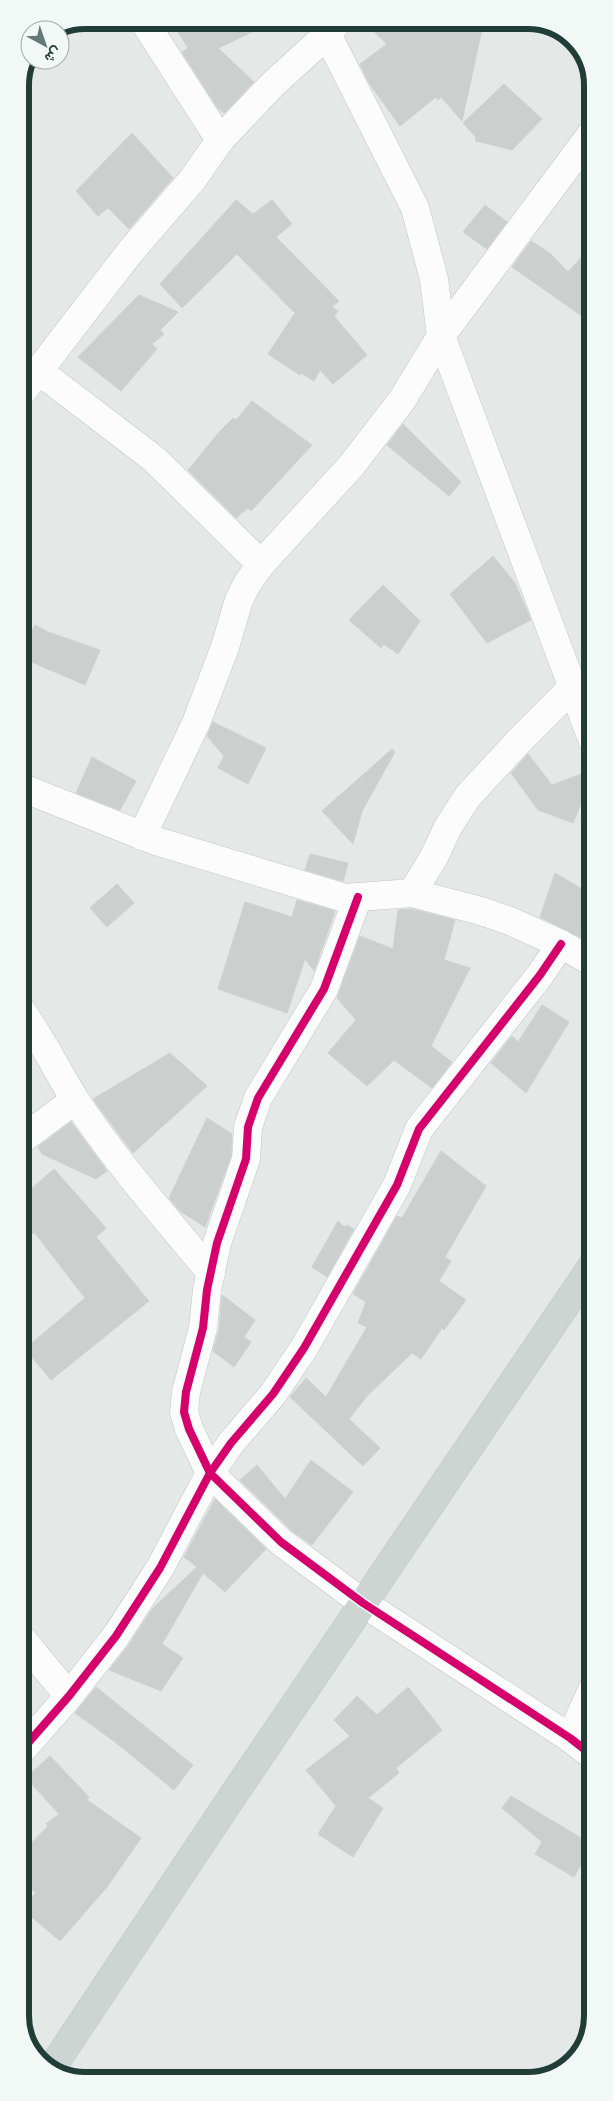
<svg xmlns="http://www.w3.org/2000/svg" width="613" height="2101" font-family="Montserrat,Vazirmatn,sans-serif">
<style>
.building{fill:#cbd0ce;stroke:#cdd2d0}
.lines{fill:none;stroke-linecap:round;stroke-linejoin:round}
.minor-casing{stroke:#c1c6c4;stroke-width:29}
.major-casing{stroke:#bcc5c3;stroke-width:29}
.minor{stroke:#fbfcfb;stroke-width:28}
.major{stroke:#cdd5d3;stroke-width:28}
.cycleway-casing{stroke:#f2f8f6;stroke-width:11}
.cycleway{stroke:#d6006c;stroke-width:8}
.rim{fill:none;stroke:#213d38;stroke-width:6}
</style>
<rect width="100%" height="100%" fill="#e4e9e7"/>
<!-- building -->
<g class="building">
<path d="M 193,20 L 278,20 L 218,48 L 254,82 L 224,113 L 217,107 L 182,52 L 188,48 L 177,30 Z"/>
<path d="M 362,20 L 484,20 L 462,121 L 441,97 L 438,100 L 436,97 L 400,126 L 369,83 L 360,64 L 387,44 Z"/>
<path d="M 504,84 L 542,119 L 512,150 L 476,141 L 475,136 L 463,123 Z"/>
<path d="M 132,133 L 173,178 L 129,229 L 108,208 L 98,216 L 76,191 Z"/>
<path d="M 236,200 L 253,214 L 272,200 L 292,224 L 276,237 L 339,301 L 332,307 L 338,311 L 334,316 L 367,355 L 333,384 L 320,370 L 314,381 L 301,373 L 300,375 L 268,354 L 295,313 L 237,254 L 182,308 L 160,284 Z"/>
<path d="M 485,205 L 507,222 L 487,249 L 463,232 Z"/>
<path d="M 531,241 L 551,254 L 568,272 L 592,245 L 592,323 L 512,267 Z"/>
<path d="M 139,295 L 178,312 L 160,330 L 164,334 L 152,344 L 157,349 L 121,391 L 78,357 Z"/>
<path d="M 252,401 L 312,445 L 251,511 L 248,508 L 236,518 L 188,470 L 220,431 L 233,418 L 236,420 Z"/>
<path d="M 403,424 L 461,482 L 449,496 L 387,445 Z"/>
<path d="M 493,556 L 515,583 L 531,620 L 487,643 L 450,594 Z"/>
<path d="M 383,585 L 420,621 L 398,654 L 384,644 L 381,648 L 349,620 Z"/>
<path d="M 35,625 L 48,632 L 100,650 L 85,685 L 20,657 L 20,652 Z"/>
<path d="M 213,722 L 266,748 L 248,784 L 218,768 L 224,756 L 207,736 Z"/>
<path d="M 392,749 L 395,752 L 362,811 L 353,844 L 322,811 Z"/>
<path d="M 528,754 L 552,785 L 592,770 L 592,778 L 573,823 L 538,810 L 511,773 Z"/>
<path d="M 92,757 L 136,781 L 120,810 L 76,793 Z"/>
<path d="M 310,854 L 348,863 L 343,881 L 305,870 Z"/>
<path d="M 555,873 L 592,895 L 592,923 L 584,939 L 540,917 Z"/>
<path d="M 117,884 L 134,903 L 107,927 L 90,908 Z"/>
<path d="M 297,900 L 335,911 L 314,971 L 305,959 L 287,1013 L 218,989 L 245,902 L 292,917 Z"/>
<path d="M 411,909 L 455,920 L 444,960 L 470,968 L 431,1046 L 452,1062 L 432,1088 L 394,1060 L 367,1086 L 328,1053 L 356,1020 L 337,998 L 360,936 L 393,949 L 398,910 Z"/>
<path d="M 542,1005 L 569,1022 L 526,1093 L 491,1063 L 512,1036 L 518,1042 Z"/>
<path d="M 170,1053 L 207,1086 L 133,1153 L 93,1099 Z"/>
<path d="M 207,1118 L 232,1134 L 231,1156 L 205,1227 L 180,1211 L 169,1198 Z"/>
<path d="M 71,1122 L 107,1171 L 96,1179 L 42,1154 L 38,1147 Z"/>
<path d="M 441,1151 L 486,1186 L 445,1257 L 451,1261 L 439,1281 L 466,1300 L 444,1330 L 442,1328 L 421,1359 L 412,1353 L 368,1395 L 349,1419 L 380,1448 L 363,1466 L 290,1397 L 306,1378 L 326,1397 L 367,1327 L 358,1323 L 366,1302 L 353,1294 L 397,1216 L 402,1218 Z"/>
<path d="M 54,1169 L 106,1228 L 96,1237 L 149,1301 L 51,1380 L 25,1349 L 85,1298 L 34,1232 L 21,1243 L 21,1198 Z"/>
<path d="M 338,1221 L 344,1227 L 347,1225 L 354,1229 L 327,1277 L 312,1267 Z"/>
<path d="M 222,1295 L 255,1320 L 244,1337 L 251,1342 L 234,1367 L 213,1351 L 219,1330 Z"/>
<path d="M 311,1460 L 353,1492 L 312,1545 L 291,1530 L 240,1480 L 257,1465 L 285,1499 Z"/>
<path d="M 215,1499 L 266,1549 L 225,1592 L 203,1573 L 162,1644 L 183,1658 L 161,1691 L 109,1670 L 129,1645 L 153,1608 L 197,1567 L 184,1557 Z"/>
<path d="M 96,1687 L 193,1765 L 174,1790 L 115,1742 L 75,1713 Z"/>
<path d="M 408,1687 L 442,1730 L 396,1768 L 399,1773 L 368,1798 L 383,1808 L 353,1857 L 318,1834 L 336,1806 L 306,1770 L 350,1736 L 334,1720 L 357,1696 L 377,1715 Z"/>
<path d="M 50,1756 L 89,1797 L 87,1800 L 141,1838 L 107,1887 L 60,1941 L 21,1908 L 36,1893 L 21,1879 L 21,1854 L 48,1826 L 46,1824 L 59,1814 L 26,1778 Z"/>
<path d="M 511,1796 L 593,1845 L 593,1873 L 580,1866 L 574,1877 L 535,1854 L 542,1842 L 502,1808 Z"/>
</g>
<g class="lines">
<!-- minor casing -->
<g class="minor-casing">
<g id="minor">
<path d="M 143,20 L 220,140"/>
<path d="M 320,20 L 415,208 L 434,279 L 441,336 L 592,739"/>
<path d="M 39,371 L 154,459 L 261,564"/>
<path d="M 20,395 L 130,252 L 193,179 L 220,140 L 272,85 L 328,34 L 338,21"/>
<path d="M 20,787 L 156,841 L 345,898 L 412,893 L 481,911 L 510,921 L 561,944 L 592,962"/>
<path d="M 142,836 L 196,723 L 225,647 L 239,600 L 247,584 L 261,564 L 351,466 L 402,400 L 441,336 L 592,133"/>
<path d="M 412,893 L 434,857 L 448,827 L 468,796 L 519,741 L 573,687"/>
<path d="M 358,897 L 324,989 L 258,1098 L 248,1127 L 246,1159 L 217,1243 L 207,1290 L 203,1328 L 186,1392 L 184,1412 L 189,1429 L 210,1473 L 281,1542 L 363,1603 L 570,1738 L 593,1756"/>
<path d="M 21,1010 C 42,1039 57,1071 76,1101 C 116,1162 165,1217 211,1273"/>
<path d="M 21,1140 L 75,1100"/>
<path d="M 21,1638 L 69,1696"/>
<path d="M 570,1738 L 593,1688"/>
<path d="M 21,1751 L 69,1696 L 116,1636 L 160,1568 L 210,1473 L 231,1443 L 273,1394 L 304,1348 L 397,1185 L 419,1129 L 540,975 L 561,944"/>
</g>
</g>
<!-- major casing -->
<g class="major-casing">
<path id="major" d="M 51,2069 L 232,1797 L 592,1266"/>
</g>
<!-- minor -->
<use href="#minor" class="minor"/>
<!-- major -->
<use href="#major" class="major"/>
<!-- cycleway casing -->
<g class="cycleway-casing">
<g id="cycleway">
<path d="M 358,897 L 324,989 L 258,1098 L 248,1127 L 246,1159 L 217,1243 L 207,1290 L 203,1328 L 186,1392 L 184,1412 L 189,1429 L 210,1473 L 281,1542 L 363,1603 L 570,1738 L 593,1756"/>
<path d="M 21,1751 L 69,1696 L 116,1636 L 160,1568 L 210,1473 L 231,1443 L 273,1394 L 304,1348 L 397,1185 L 419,1129 L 540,975 L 561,944"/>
</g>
</g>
<!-- cycleway -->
<use href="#cycleway" class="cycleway"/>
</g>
<!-- crop -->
<path d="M0 0H613V2101H0ZM85 29H528A56 56 0 0 1 584 85V2016A56 56 0 0 1 528 2072H85A56 56 0 0 1 29 2016V85A56 56 0 0 1 85 29Z" fill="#f2f8f6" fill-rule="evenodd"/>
<path class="rim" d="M85 29H528A56 56 0 0 1 584 85V2016A56 56 0 0 1 528 2072H85A56 56 0 0 1 29 2016V85A56 56 0 0 1 85 29Z"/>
<!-- north arrow -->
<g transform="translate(45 45) rotate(140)"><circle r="24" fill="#f2f8f6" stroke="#9eadaa"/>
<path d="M0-4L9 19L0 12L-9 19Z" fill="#657975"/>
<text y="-8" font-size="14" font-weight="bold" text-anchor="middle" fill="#213d38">ش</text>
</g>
</svg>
